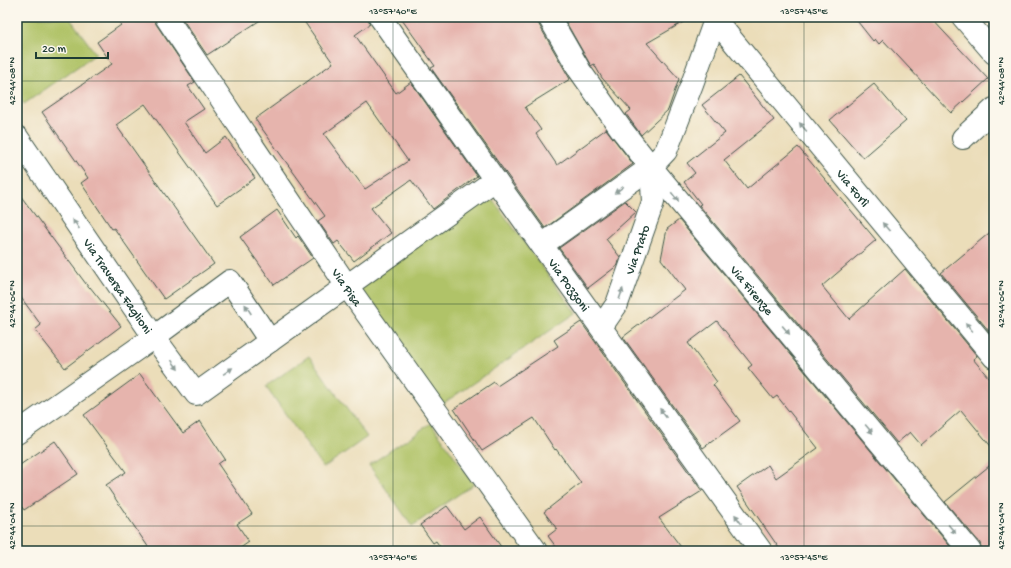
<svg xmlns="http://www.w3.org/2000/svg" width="1011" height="568" font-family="'Gochi Hand',sans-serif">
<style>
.green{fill:#b0c367;stroke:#68804e}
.building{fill:#e6b4ad;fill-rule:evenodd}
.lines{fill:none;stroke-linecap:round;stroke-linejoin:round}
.minor-casing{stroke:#3e5548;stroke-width:24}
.minor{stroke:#fff;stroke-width:22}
.oneway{fill:#8f9e9a}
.ticks{fill:none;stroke:#1f3d34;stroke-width:1;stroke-opacity:0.45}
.labels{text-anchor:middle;stroke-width:4;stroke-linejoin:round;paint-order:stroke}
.street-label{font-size:13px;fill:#1f3d34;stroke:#fbf7ec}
.neatline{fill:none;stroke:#1f3d34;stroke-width:1.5}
.ticks-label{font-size:10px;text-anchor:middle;fill:#1f3d34}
</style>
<rect width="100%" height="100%" fill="#fbf7ec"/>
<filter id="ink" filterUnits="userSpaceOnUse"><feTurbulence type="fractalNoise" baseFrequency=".025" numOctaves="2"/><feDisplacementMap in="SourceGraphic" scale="8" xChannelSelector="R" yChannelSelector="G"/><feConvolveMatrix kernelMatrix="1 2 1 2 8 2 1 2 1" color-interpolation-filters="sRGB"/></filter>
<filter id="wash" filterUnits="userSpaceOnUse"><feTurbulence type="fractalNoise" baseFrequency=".012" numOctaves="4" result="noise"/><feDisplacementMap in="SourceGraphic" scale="16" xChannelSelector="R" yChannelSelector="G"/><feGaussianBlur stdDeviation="0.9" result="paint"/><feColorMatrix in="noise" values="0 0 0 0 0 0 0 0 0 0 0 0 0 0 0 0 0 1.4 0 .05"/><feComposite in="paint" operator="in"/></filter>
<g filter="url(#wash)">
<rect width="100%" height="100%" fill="#ebddb9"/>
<!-- green -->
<g class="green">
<path d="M 17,17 L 69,17 L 96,54 L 24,104 L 17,94 Z"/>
<path d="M 488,193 L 576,313 L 438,407 L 355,291 Z"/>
<path d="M 309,356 L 367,437 L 323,468 L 266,386 Z"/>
<path d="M 431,423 L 474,484 L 412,526 L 369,465 Z"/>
</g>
<g id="blocks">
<!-- building -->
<g class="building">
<path d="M 116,17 L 154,17 L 156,24 L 195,82 L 188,86 L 204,109 L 184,122 L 205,153 L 226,137 L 255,178 L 217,205 L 145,104 L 116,125 L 214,264 L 164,299 L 114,228 L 112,229 L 81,183 L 88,178 L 42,112 L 112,64 L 97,42 L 121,25 Z"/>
<path d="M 181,17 L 265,17 L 207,55 Z"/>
<path d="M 301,17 L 368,17 L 370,24 L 355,35 L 396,93 L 411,82 L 477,176 L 433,209 L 411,180 L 371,208 L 391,233 L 354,261 L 338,241 L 334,244 L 318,221 L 325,216 L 255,119 L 333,63 ZM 367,103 L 408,161 L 365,189 L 324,134 Z"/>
<path d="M 400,17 L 537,17 L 538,23 L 570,79 L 525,107 L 541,130 L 536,134 L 557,165 L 606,129 L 633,164 L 545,228 L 431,68 L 435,66 Z"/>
<path d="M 563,17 L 692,17 L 647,43 L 679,79 L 668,110 L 641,135 L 626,114 L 631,110 L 602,78 L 594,64 L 591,66 Z"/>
<path d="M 854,17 L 930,17 L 988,79 L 951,113 L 883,40 L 879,44 L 875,39 L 873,41 Z"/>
<path d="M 739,76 L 774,120 L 724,160 L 747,189 L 798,147 L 876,240 L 822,286 L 849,319 L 905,269 L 977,356 L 973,359 L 994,384 L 994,450 L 961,410 L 921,445 L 910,432 L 897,443 L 699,205 L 701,204 L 684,182 L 695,173 L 687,163 L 725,133 L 702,105 Z"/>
<path d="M 874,84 L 906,121 L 863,158 L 830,120 Z"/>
<path d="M 17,191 L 89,288 L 90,287 L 121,326 L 65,368 L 35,330 L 41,325 L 17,292 Z"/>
<path d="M 625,201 L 636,212 L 606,239 L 620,257 L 618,265 L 588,288 L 559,248 Z"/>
<path d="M 277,210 L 296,238 L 298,236 L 313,258 L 274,285 L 240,237 Z"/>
<path d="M 679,220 L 954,551 L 781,551 L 737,487 L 768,465 L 776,478 L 818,448 L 777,396 L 773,399 L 748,368 L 752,365 L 717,321 L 688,343 L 717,382 L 713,385 L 740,421 L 703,448 L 623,337 L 685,290 L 661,259 L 667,229 Z"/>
<path d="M 994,229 L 994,337 L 941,273 Z"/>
<path d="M 581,322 L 702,491 L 659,518 L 684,551 L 559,551 L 548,536 L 557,529 L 544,512 L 581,483 L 556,449 L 555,450 L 534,418 L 482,451 L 454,409 L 494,382 L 497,386 L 558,346 L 554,340 Z"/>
<path d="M 140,374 L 183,433 L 200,421 L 225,459 L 218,464 L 252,514 L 237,524 L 249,542 L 236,551 L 151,551 L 106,485 L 126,472 L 84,415 Z"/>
<path d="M 55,441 L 78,474 L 24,510 L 17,500 L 17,467 Z"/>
<path d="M 994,462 L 994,551 L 982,551 L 980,543 L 945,502 Z"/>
<path d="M 447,506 L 464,529 L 480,517 L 504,551 L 443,551 L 436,541 L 433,543 L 420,525 Z"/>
</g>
</g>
</g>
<g filter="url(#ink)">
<use href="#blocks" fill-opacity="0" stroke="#3e5548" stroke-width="1"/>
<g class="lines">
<!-- minor casing -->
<g class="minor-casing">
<g id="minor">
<path id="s1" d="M 166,17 L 347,286 L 536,551"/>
<path id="s2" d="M 380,17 L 495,180 L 761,551"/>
<path id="s3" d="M 549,17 L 580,71 L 621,129 L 651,167 L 970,551"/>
<path id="s4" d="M 713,17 L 994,357"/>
<path d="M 963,17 L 994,53"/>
<path id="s5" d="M 17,137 L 154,337 L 196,394 L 495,180"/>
<path d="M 963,138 L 994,109"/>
<path d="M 542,245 L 651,167 L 666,151 L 692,84 L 715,20"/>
<path id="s6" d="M 600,326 L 606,320 L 617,304 L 653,202 L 651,167"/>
<path d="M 17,433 L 154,337 L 230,281 L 270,341"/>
</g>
</g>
<!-- minor -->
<use href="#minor" class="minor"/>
</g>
<!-- one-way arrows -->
<defs><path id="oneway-solid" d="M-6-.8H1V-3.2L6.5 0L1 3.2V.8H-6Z"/></defs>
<g class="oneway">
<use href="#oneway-solid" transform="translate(803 127) rotate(-130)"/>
<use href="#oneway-solid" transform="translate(619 190) rotate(144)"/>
<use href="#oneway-solid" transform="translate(675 197) rotate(51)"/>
<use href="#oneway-solid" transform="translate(76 224) rotate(-124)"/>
<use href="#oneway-solid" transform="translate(886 227) rotate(-130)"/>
<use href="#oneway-solid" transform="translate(621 294) rotate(-71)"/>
<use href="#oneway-solid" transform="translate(248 309) rotate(-123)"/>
<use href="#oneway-solid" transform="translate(969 327) rotate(-130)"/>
<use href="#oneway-solid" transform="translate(786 330) rotate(50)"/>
<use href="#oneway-solid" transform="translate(175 365) rotate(54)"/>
<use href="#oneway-solid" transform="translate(228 371) rotate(-35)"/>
<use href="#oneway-solid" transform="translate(663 413) rotate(-125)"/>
<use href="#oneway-solid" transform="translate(869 429) rotate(50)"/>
<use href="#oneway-solid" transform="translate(738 519) rotate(-125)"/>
<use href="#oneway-solid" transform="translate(952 529) rotate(50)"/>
</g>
</g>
<!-- ticks -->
<path class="ticks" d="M 393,17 L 393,551M 804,17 L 804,551M 17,81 L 994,81M 17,304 L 994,304M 17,526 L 994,526"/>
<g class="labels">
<!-- street labels -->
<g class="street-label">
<text dy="5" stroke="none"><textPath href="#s4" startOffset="221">Via Forlì</textPath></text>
<text dy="5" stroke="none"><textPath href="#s6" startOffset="86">Via Prato</textPath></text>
<text dy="5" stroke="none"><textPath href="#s2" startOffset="328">Via Pozzoni</textPath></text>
<text dy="5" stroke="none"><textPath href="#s5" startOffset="180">Via Traversa Faglioni</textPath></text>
<text dy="5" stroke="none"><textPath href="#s1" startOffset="325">Via Pisa</textPath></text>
<text dy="5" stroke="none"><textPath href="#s3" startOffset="341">Via Firenze</textPath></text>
</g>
</g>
<!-- margin -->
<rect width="1011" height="568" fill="none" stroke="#fbf7ec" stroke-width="44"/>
<!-- scale -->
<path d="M36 52v6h72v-6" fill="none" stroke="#1f3d34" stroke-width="2"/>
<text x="42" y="52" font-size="12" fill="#1f3d34" stroke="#fbf7ec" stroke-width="3" paint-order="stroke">20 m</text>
<rect x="22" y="22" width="967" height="524" class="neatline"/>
<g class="ticks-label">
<text x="393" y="14">13°57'40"E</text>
<text x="804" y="14">13°57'45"E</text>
<text transform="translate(11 81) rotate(-90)" y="4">42°44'08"N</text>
<text transform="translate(1000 81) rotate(-90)" y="4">42°44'08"N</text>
<text transform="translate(11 304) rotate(-90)" y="4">42°44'06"N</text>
<text transform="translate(1000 304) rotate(-90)" y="4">42°44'06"N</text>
<text transform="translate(11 526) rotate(-90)" y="4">42°44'04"N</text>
<text transform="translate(1000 526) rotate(-90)" y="4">42°44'04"N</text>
<text x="393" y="560">13°57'40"E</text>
<text x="804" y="560">13°57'45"E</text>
</g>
</svg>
